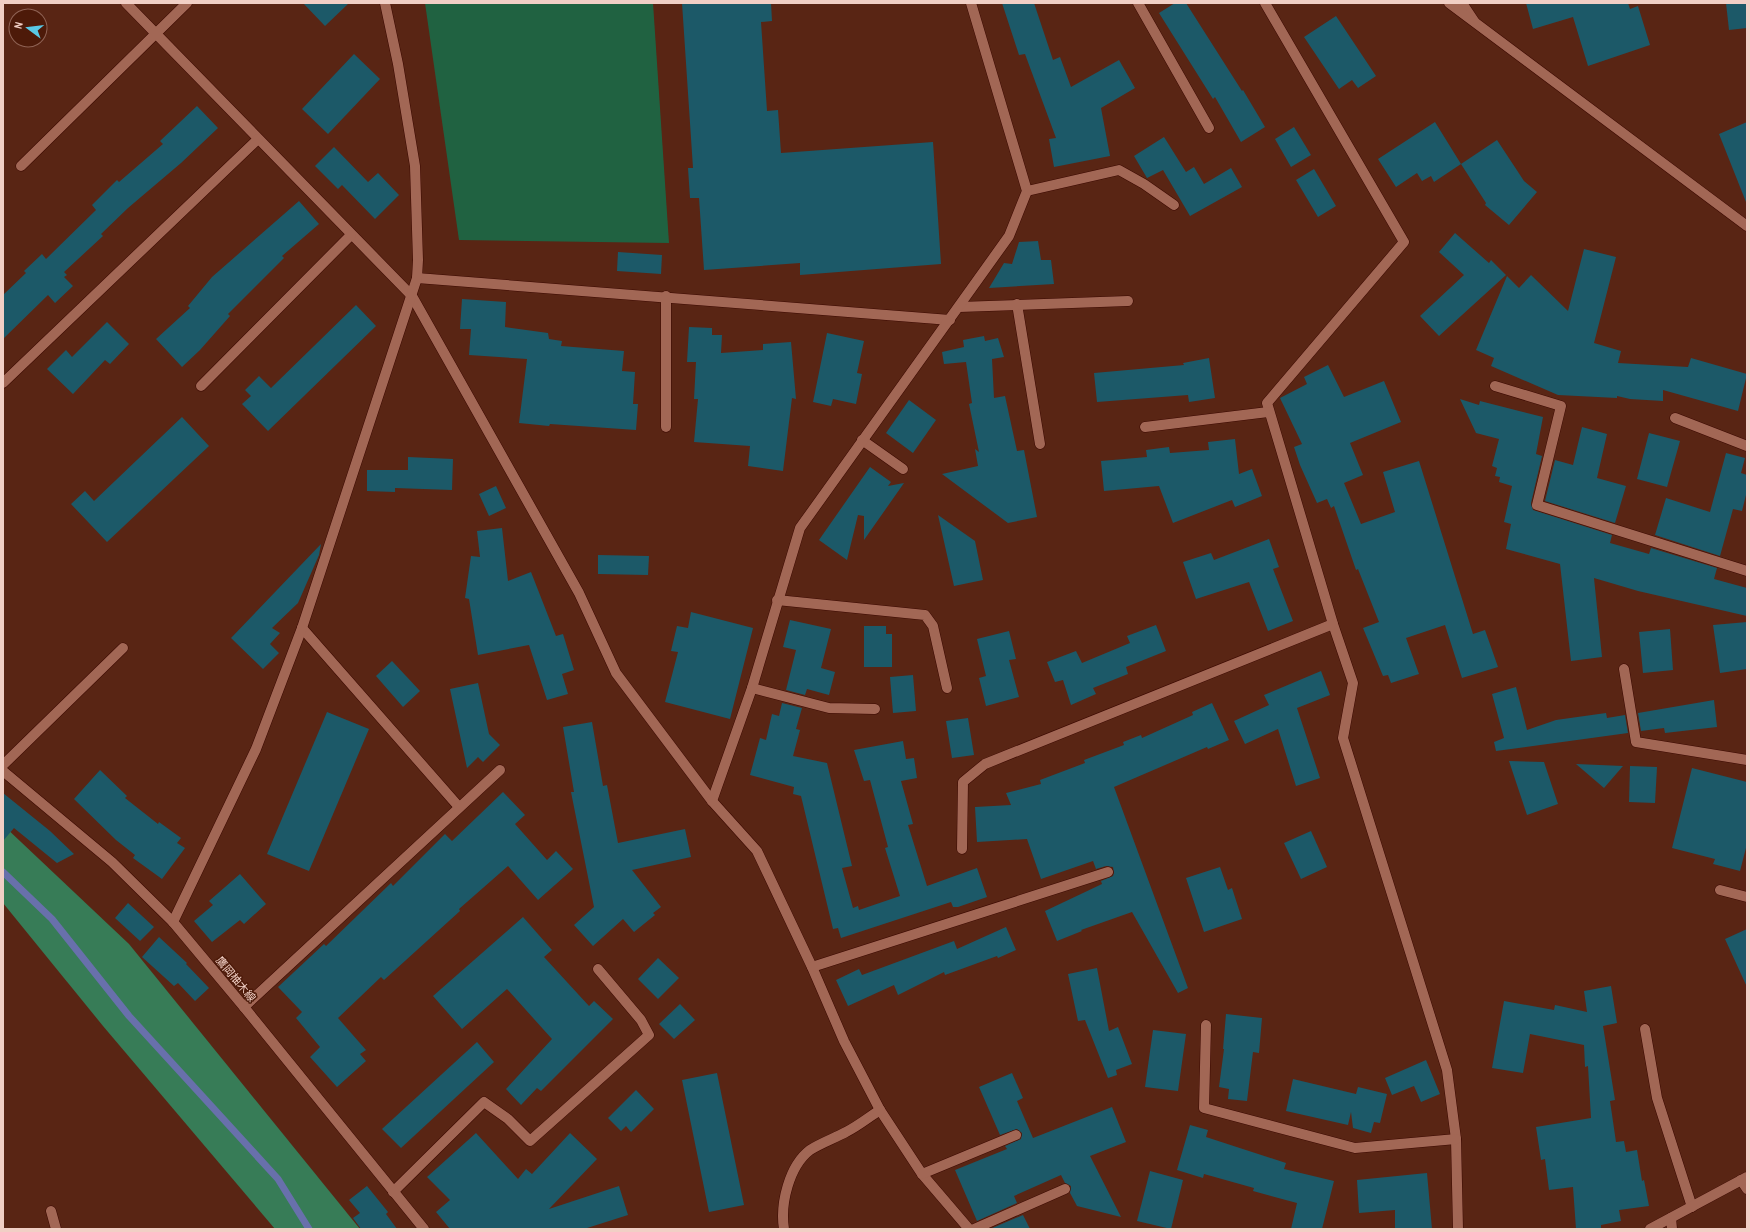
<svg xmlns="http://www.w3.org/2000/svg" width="1750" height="1232" font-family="'Archivo Narrow','Noto Sans JP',sans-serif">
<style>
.green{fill:#206241}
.forest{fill:#377c57}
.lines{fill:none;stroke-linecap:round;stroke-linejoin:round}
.stream{stroke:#6870ab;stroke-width:7}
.building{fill:#1c5968}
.minor-casing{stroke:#3c0900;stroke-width:11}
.tertiary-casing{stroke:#3c0900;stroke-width:11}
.secondary-casing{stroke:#3c0900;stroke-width:11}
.minor{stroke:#a26755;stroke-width:10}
.tertiary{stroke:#a26755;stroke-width:10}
.secondary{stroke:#a26755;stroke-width:10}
.labels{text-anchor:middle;stroke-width:3;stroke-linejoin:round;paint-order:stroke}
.street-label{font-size:11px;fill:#f1cfc5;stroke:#4d1a09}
</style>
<rect width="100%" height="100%" fill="#592514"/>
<!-- green -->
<path class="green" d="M 425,3 L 653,3 L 669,243 L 459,240 Z"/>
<!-- forest -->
<path class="forest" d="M 3,825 L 129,944 L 360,1229 L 275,1229 L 103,1026 L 3,903 Z"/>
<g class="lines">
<!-- stream -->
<path class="stream" d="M 3,872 L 52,919 L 129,1016 L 278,1179 L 309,1229"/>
</g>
<!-- building -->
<g class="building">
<path d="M 303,3 L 349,3 L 325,26 Z"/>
<path d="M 682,3 L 771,3 L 772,21 L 761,22 L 767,111 L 778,110 L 781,153 L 933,142 L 941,264 L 800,275 L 800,263 L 704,270 L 699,198 L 690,198 L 688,168 L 693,168 Z"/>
<path d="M 1002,3 L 1034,3 L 1053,60 L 1060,57 L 1071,87 L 1119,60 L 1135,88 L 1101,108 L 1110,156 L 1054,167 L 1049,139 L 1056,138 L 1025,54 L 1019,55 Z"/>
<path d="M 1175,3 L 1186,3 L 1242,91 L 1243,90 L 1265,127 L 1241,142 L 1215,97 L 1213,99 L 1159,13 Z"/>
<path d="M 1526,3 L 1628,3 L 1630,9 L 1638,6 L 1650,45 L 1588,66 L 1573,17 L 1533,29 Z"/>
<path d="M 1726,3 L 1747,3 L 1747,28 L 1729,30 Z"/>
<path d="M 1336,16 L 1376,76 L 1358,88 L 1352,80 L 1339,89 L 1304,37 Z"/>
<path d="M 354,54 L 380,79 L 328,134 L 302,109 Z"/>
<path d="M 197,106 L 218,128 L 181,163 L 128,208 L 101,234 L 103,236 L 64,272 L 67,275 L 64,277 L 73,286 L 55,303 L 48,295 L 3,339 L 3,295 L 26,273 L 24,271 L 42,254 L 46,259 L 96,210 L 92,205 L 117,180 L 119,182 L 163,144 L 160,141 Z"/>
<path d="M 1435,122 L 1461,164 L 1497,140 L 1524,181 L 1537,192 L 1509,225 L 1485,205 L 1486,203 L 1461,164 L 1434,182 L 1431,176 L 1422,181 L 1417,173 L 1396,187 L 1378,159 Z"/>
<path d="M 1747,122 L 1747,202 L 1746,202 L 1719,134 Z"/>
<path d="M 1294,127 L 1311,155 L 1291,167 L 1275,139 Z"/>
<path d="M 1164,137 L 1186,172 L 1194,167 L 1204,184 L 1231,168 L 1242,187 L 1190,216 L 1163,170 L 1147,178 L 1134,156 Z"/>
<path d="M 334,147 L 368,182 L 378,173 L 399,195 L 375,219 L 342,185 L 338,189 L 315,166 Z"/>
<path d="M 1314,169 L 1336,206 L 1318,217 L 1296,180 Z"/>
<path d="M 299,201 L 319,224 L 282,256 L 284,258 L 228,314 L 230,316 L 200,350 L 182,367 L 156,339 L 190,308 L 188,306 L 212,277 Z"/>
<path d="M 1455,233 L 1489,263 L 1491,260 L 1506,275 L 1439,336 L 1420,316 L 1464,275 L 1439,252 Z"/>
<path d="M 1038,241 L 1041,260 L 1051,260 L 1054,284 L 989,288 L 1004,263 L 1012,264 L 1019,242 Z"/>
<path d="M 1584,249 L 1616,257 L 1594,343 L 1621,351 L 1618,363 L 1688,367 L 1691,358 L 1747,374 L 1738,411 L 1663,390 L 1663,401 L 1630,399 L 1617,396 L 1617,398 L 1558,395 L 1491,366 L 1494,358 L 1476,350 L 1507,276 L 1519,288 L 1531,275 L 1568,311 Z"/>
<path d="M 618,252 L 662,255 L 661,274 L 617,271 Z"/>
<path d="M 462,299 L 506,302 L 505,327 L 548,333 L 549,339 L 562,341 L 561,346 L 624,351 L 622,371 L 635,372 L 633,404 L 638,404 L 636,430 L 550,424 L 549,426 L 519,423 L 527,359 L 469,355 L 471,329 L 460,329 Z"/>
<path d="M 356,305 L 376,326 L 268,431 L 242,404 L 251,396 L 245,390 L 259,376 L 271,388 Z"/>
<path d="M 107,322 L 129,344 L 110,364 L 105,360 L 73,394 L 47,369 L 66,350 L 72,357 Z"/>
<path d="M 689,327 L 712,328 L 712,335 L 722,335 L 721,353 L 763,350 L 763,344 L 791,342 L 796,399 L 792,398 L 783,471 L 748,466 L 750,446 L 694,442 L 698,399 L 694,399 L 696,362 L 687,362 Z"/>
<path d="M 827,333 L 864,341 L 857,373 L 862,374 L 856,404 L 833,399 L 831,406 L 813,402 Z"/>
<path d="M 984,336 L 985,341 L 998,338 L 1004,357 L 992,359 L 994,398 L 1005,396 L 1017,451 L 1024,450 L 1037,517 L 1008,523 L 942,474 L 978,466 L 975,449 L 979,452 L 969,404 L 972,403 L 966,362 L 944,364 L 942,352 L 964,347 L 963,340 Z"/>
<path d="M 1209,358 L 1215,398 L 1189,402 L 1188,395 L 1097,402 L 1094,373 L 1184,365 L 1183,363 Z"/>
<path d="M 1328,365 L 1344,397 L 1384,381 L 1401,422 L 1350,443 L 1363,475 L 1344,483 L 1361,524 L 1395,512 L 1383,472 L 1419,461 L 1473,634 L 1485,630 L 1498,667 L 1462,678 L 1445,625 L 1406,638 L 1419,674 L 1391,683 L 1388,675 L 1383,676 L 1363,628 L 1379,622 L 1358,569 L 1356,570 L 1334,506 L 1331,508 L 1327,499 L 1317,503 L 1300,465 L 1294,447 L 1302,444 L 1280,398 L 1307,384 L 1304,377 Z"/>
<path d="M 1460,399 L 1479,405 L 1480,401 L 1543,417 L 1536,454 L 1542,456 L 1531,503 L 1533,510 L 1612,535 L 1610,543 L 1649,554 L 1651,548 L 1717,568 L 1714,579 L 1747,588 L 1747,616 L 1638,591 L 1594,578 L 1602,657 L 1571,661 L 1560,564 L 1506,549 L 1511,524 L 1504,522 L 1512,486 L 1499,482 L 1500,477 L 1495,476 L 1497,468 L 1492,466 L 1499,439 L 1476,433 Z"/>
<path d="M 909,400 L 936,420 L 913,453 L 886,433 Z"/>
<path d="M 182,417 L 209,446 L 107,542 L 71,504 L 85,491 L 94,501 Z"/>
<path d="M 1582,427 L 1607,434 L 1597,478 L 1626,486 L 1615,523 L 1545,501 L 1555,460 L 1573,465 Z"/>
<path d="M 1649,433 L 1680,441 L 1667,487 L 1637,479 Z"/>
<path d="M 1235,439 L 1239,474 L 1252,469 L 1262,496 L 1235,507 L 1232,500 L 1173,523 L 1159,486 L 1104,491 L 1101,461 L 1147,457 L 1146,450 L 1169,447 L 1170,453 L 1209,450 L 1208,442 Z"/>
<path d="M 1726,453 L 1745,458 L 1741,473 L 1747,475 L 1747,491 L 1742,511 L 1733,509 L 1720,556 L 1655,535 L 1666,498 L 1710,512 Z"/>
<path d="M 408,457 L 453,459 L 452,490 L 395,488 L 395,492 L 367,491 L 367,470 L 408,470 Z"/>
<path d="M 870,467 L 891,482 L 888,486 L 904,483 L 864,540 L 864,516 L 858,515 L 847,560 L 819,540 Z"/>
<path d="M 496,486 L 506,508 L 489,516 L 479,494 Z"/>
<path d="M 938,515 L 975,541 L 983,580 L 954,586 Z"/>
<path d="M 502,528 L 508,581 L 531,572 L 556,636 L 563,634 L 574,670 L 562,674 L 568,694 L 547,700 L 529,645 L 478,655 L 469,599 L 465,598 L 471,556 L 480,557 L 477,531 Z"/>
<path d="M 1269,539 L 1279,567 L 1273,569 L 1293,621 L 1268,631 L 1249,582 L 1196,599 L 1183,562 L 1211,553 L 1214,560 Z"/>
<path d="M 321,544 L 319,555 L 298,603 L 272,628 L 280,633 L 270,644 L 279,653 L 263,669 L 231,638 Z"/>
<path d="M 598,555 L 649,556 L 648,575 L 598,574 Z"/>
<path d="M 691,612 L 753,628 L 730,719 L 665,702 L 678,652 L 671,651 L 677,626 L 688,628 Z"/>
<path d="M 790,620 L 831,629 L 821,668 L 835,672 L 829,695 L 807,689 L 805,695 L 786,690 L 796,650 L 783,647 Z"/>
<path d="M 1747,622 L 1747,669 L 1720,673 L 1713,625 Z"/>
<path d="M 1156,625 L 1166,651 L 1126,667 L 1128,674 L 1093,688 L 1096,694 L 1071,705 L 1063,680 L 1055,682 L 1047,662 L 1076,651 L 1082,663 L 1130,643 L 1127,636 Z"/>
<path d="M 864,626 L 886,626 L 886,634 L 892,634 L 892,667 L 864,667 Z"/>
<path d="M 1670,629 L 1673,670 L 1643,673 L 1639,632 Z"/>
<path d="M 1009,631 L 1016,659 L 1009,660 L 1019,697 L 986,706 L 979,678 L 986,676 L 977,639 Z"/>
<path d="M 392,661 L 420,691 L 403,707 L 376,676 Z"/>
<path d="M 1321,671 L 1330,695 L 1297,708 L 1320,778 L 1296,786 L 1278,729 L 1245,744 L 1234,721 L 1269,705 L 1264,695 Z"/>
<path d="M 913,675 L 916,711 L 893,713 L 890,677 Z"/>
<path d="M 478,683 L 489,734 L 500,745 L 483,762 L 478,757 L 467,768 L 450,689 Z"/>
<path d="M 1516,687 L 1527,730 L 1556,720 L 1606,713 L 1607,718 L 1625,715 L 1628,733 L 1496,751 L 1494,742 L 1504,738 L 1492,694 Z"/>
<path d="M 1714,700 L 1717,727 L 1665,733 L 1664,728 L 1641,731 L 1638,713 Z"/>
<path d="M 782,703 L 802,708 L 796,729 L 800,730 L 793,756 L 827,763 L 852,866 L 842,868 L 853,908 L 858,906 L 859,910 L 900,896 L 885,848 L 888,847 L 870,780 L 864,781 L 854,750 L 903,741 L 906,759 L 914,758 L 917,778 L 901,781 L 913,824 L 908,825 L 927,886 L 977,868 L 987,897 L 958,907 L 953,907 L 951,902 L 841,938 L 838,928 L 833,929 L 801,796 L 793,794 L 794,787 L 750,775 L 760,738 L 766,740 L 772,714 L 779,716 Z"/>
<path d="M 1212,703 L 1229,740 L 1208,749 L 1207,747 L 1114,787 L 1188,988 L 1178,993 L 1132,912 L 1081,930 L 1082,931 L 1057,941 L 1045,911 L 1102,884 L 1101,881 L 1113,876 L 1114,873 L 1113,867 L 1106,866 L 1096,869 L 1093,861 L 1041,879 L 1027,839 L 977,842 L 975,807 L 1011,805 L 1006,793 L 1041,784 L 1040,780 L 1085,763 L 1084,760 L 1124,745 L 1123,742 L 1141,735 L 1142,738 L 1193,715 L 1192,712 Z"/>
<path d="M 327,712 L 369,729 L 309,871 L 267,854 Z"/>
<path d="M 968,718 L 974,755 L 952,758 L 946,721 Z"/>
<path d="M 592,722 L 603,786 L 607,785 L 618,843 L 685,829 L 691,857 L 632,870 L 661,907 L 653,913 L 655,915 L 634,932 L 623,919 L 593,946 L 574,925 L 594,907 L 571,792 L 574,792 L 563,727 Z"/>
<path d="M 1509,761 L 1544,762 L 1558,804 L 1527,815 Z"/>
<path d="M 1576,764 L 1623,766 L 1604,788 Z"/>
<path d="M 1630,766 L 1657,767 L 1655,803 L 1629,802 Z"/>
<path d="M 1692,768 L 1747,782 L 1747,844 L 1740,871 L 1713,864 L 1715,859 L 1672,848 Z"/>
<path d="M 100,770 L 127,796 L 125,798 L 158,824 L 159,822 L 181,838 L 177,843 L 185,848 L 162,879 L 133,858 L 135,855 L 116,840 L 74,799 Z"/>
<path d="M 503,792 L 525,815 L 515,824 L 547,860 L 556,851 L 573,869 L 538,900 L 508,866 L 459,909 L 460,911 L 384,980 L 381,977 L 338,1018 L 366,1050 L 360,1054 L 366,1061 L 337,1087 L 310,1057 L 320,1047 L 296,1018 L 302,1012 L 278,987 L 324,944 L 326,946 L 391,883 L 393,886 L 445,834 L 452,841 Z"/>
<path d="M 3,793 L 50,831 L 74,854 L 57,863 L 14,828 L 3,841 Z"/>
<path d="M 1311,831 L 1327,867 L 1301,879 L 1284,843 Z"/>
<path d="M 1220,867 L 1228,890 L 1232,888 L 1242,919 L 1204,932 L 1186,878 Z"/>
<path d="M 240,874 L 266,904 L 244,924 L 240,920 L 212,942 L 194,921 L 213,905 L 209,901 Z"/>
<path d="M 128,903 L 154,927 L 140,941 L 115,918 Z"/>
<path d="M 523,917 L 552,950 L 544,957 L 589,1006 L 594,1001 L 613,1019 L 541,1091 L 537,1088 L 521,1105 L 506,1089 L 552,1039 L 507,989 L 462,1029 L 433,996 Z"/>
<path d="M 1006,927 L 1016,950 L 998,958 L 997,956 L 945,975 L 944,972 L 898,995 L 894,985 L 848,1006 L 836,980 L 859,969 L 862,975 L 954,941 L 957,949 Z"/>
<path d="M 1747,929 L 1747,987 L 1725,939 Z"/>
<path d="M 159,937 L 187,963 L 186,964 L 209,988 L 195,1001 L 178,983 L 174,986 L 142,957 Z"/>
<path d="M 658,958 L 679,978 L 658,999 L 638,979 Z"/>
<path d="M 1097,968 L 1109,1031 L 1118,1027 L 1132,1064 L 1116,1070 L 1117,1075 L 1108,1078 L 1085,1020 L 1078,1021 L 1068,974 Z"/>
<path d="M 1611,986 L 1617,1023 L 1603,1026 L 1615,1100 L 1610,1101 L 1616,1142 L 1624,1141 L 1626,1152 L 1637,1150 L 1642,1181 L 1644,1180 L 1649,1206 L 1619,1210 L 1621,1221 L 1601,1225 L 1601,1229 L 1576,1229 L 1573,1187 L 1549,1190 L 1545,1159 L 1541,1160 L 1536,1127 L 1591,1118 L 1588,1066 L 1585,1067 L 1584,1045 L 1530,1034 L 1523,1073 L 1492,1068 L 1504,1001 L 1554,1010 L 1555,1005 L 1587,1012 L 1584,991 Z"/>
<path d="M 680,1004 L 695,1020 L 674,1039 L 659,1024 Z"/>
<path d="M 1226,1014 L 1262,1018 L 1259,1053 L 1253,1052 L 1247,1101 L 1228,1099 L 1229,1089 L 1219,1087 L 1224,1049 L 1223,1049 Z"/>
<path d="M 1153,1030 L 1186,1034 L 1178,1091 L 1145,1087 Z"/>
<path d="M 477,1042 L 494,1062 L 401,1148 L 382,1129 Z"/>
<path d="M 1426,1060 L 1440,1094 L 1421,1102 L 1414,1086 L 1392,1095 L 1385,1078 Z"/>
<path d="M 717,1073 L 744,1205 L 709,1212 L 682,1080 Z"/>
<path d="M 1012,1073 L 1023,1098 L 1017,1101 L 1033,1138 L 1112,1107 L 1126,1142 L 1090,1156 L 1121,1217 L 1077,1206 L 1070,1193 L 1071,1186 L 1065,1183 L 1061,1175 L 1014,1196 L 1017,1203 L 977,1221 L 955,1170 L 1007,1149 L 1005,1146 L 1021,1139 L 1022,1133 L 1017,1129 L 1000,1135 L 979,1087 Z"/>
<path d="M 1293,1079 L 1356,1094 L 1358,1087 L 1387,1094 L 1380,1123 L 1374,1122 L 1371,1133 L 1353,1128 L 1351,1112 L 1348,1125 L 1286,1111 Z"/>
<path d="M 636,1090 L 654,1109 L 631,1132 L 626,1126 L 621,1131 L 608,1118 Z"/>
<path d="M 1190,1125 L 1208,1130 L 1206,1137 L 1286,1163 L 1284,1169 L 1334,1181 L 1322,1229 L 1291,1229 L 1297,1203 L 1253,1191 L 1254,1188 L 1204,1174 L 1203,1178 L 1177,1170 Z"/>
<path d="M 476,1133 L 518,1179 L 526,1169 L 532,1174 L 570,1133 L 597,1159 L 549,1209 L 619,1186 L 628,1215 L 584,1229 L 450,1229 L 436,1212 L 450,1200 L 427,1177 Z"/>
<path d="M 1150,1171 L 1183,1180 L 1171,1229 L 1137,1221 Z"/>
<path d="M 1427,1173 L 1432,1229 L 1395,1229 L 1395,1210 L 1359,1213 L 1357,1180 Z"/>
<path d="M 367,1186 L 388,1212 L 386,1214 L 397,1229 L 361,1229 L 353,1218 L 360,1213 L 349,1200 Z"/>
<path d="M 1023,1215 L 1030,1229 L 990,1229 Z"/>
</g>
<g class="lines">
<!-- minor casing -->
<g class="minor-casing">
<g id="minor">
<path d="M 126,3 L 412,296 L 579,593 L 616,673 L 712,801 L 757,851 L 812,967 L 844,1041 L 880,1110 L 922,1174 L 969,1229"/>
<path d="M 1138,3 L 1209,128"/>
<path d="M 1265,3 L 1404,242 L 1267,403 L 1333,624 L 1353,683 L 1343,738 L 1447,1070 L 1456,1139 L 1458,1229"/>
<path d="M 1462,3 L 1474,21"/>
<path d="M 21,166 L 187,3"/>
<path d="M 1027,191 L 1119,170 L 1144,184 L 1174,205"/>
<path d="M 417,278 L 950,320"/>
<path d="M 1017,304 L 1040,444"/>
<path d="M 959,307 L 1128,301"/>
<path d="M 3,383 L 258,139"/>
<path d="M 201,386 L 351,235"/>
<path d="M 1495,386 L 1561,406 L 1537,505 L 1747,571"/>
<path d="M 1675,418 L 1747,446"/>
<path d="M 666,427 L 666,296"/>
<path d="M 1145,427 L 1268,412"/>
<path d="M 862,440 L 903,469"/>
<path d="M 777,600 L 925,615 L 933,626 L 947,688"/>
<path d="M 302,628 L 459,807"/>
<path d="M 1624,669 L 1636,742 L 1747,760"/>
<path d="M 752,688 L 829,708 L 875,709"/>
<path d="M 3,765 L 123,648"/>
<path d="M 712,801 L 752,688 L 800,528 L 1009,236 L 1027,191 L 971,3"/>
<path d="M 962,849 L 963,782 L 985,764 L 1333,624"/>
<path d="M 1720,890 L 1747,897"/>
<path d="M 173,922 L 256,749 L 302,628 L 417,278 L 418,260 L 415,166 L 398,64 L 385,3"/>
<path d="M 812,967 L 1108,872"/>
<path d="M 244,1007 L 500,770"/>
<path d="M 1206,1025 L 1204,1108 L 1355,1148 L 1456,1139"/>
<path d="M 1645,1029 L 1657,1098 L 1692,1207"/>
<path d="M 922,1174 L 1016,1135"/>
<path d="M 1741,1180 L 1747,1189"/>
<path d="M 393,1192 L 484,1102 L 508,1119 L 530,1141 L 649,1035 L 641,1020 L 598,969"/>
<path d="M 51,1211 L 56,1229"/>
<path d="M 1671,1218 L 1672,1229"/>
<path d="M 784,1229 C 780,1204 789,1166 810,1150 C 821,1143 835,1138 846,1132 C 858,1126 869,1117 880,1110"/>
<path d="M 974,1229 L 1065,1189"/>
</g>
</g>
<!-- tertiary casing -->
<g class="tertiary-casing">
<g id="tertiary">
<path d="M 1449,3 L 1747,226"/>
<path d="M 1650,1229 L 1747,1177"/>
</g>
</g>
<!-- secondary casing -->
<g class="secondary-casing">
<path id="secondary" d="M 3,771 L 112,862 L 173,922 L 244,1007 L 424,1229"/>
</g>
<!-- minor -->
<use href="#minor" class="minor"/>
<!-- tertiary -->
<use href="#tertiary" class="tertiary"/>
<!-- secondary -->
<use href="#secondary" class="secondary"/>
</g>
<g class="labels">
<!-- street labels -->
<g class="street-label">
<text transform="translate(236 979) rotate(50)" y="4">鷹岡柚木線</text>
</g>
</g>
<!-- border -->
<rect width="1750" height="1232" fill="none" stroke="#f1cfc5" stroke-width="8"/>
<!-- north arrow -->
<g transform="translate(28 28) rotate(285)"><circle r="19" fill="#4d1a09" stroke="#8f6254"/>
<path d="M0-3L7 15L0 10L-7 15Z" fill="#59c8e5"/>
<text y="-6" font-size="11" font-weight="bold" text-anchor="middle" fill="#f1cfc5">N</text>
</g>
</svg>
